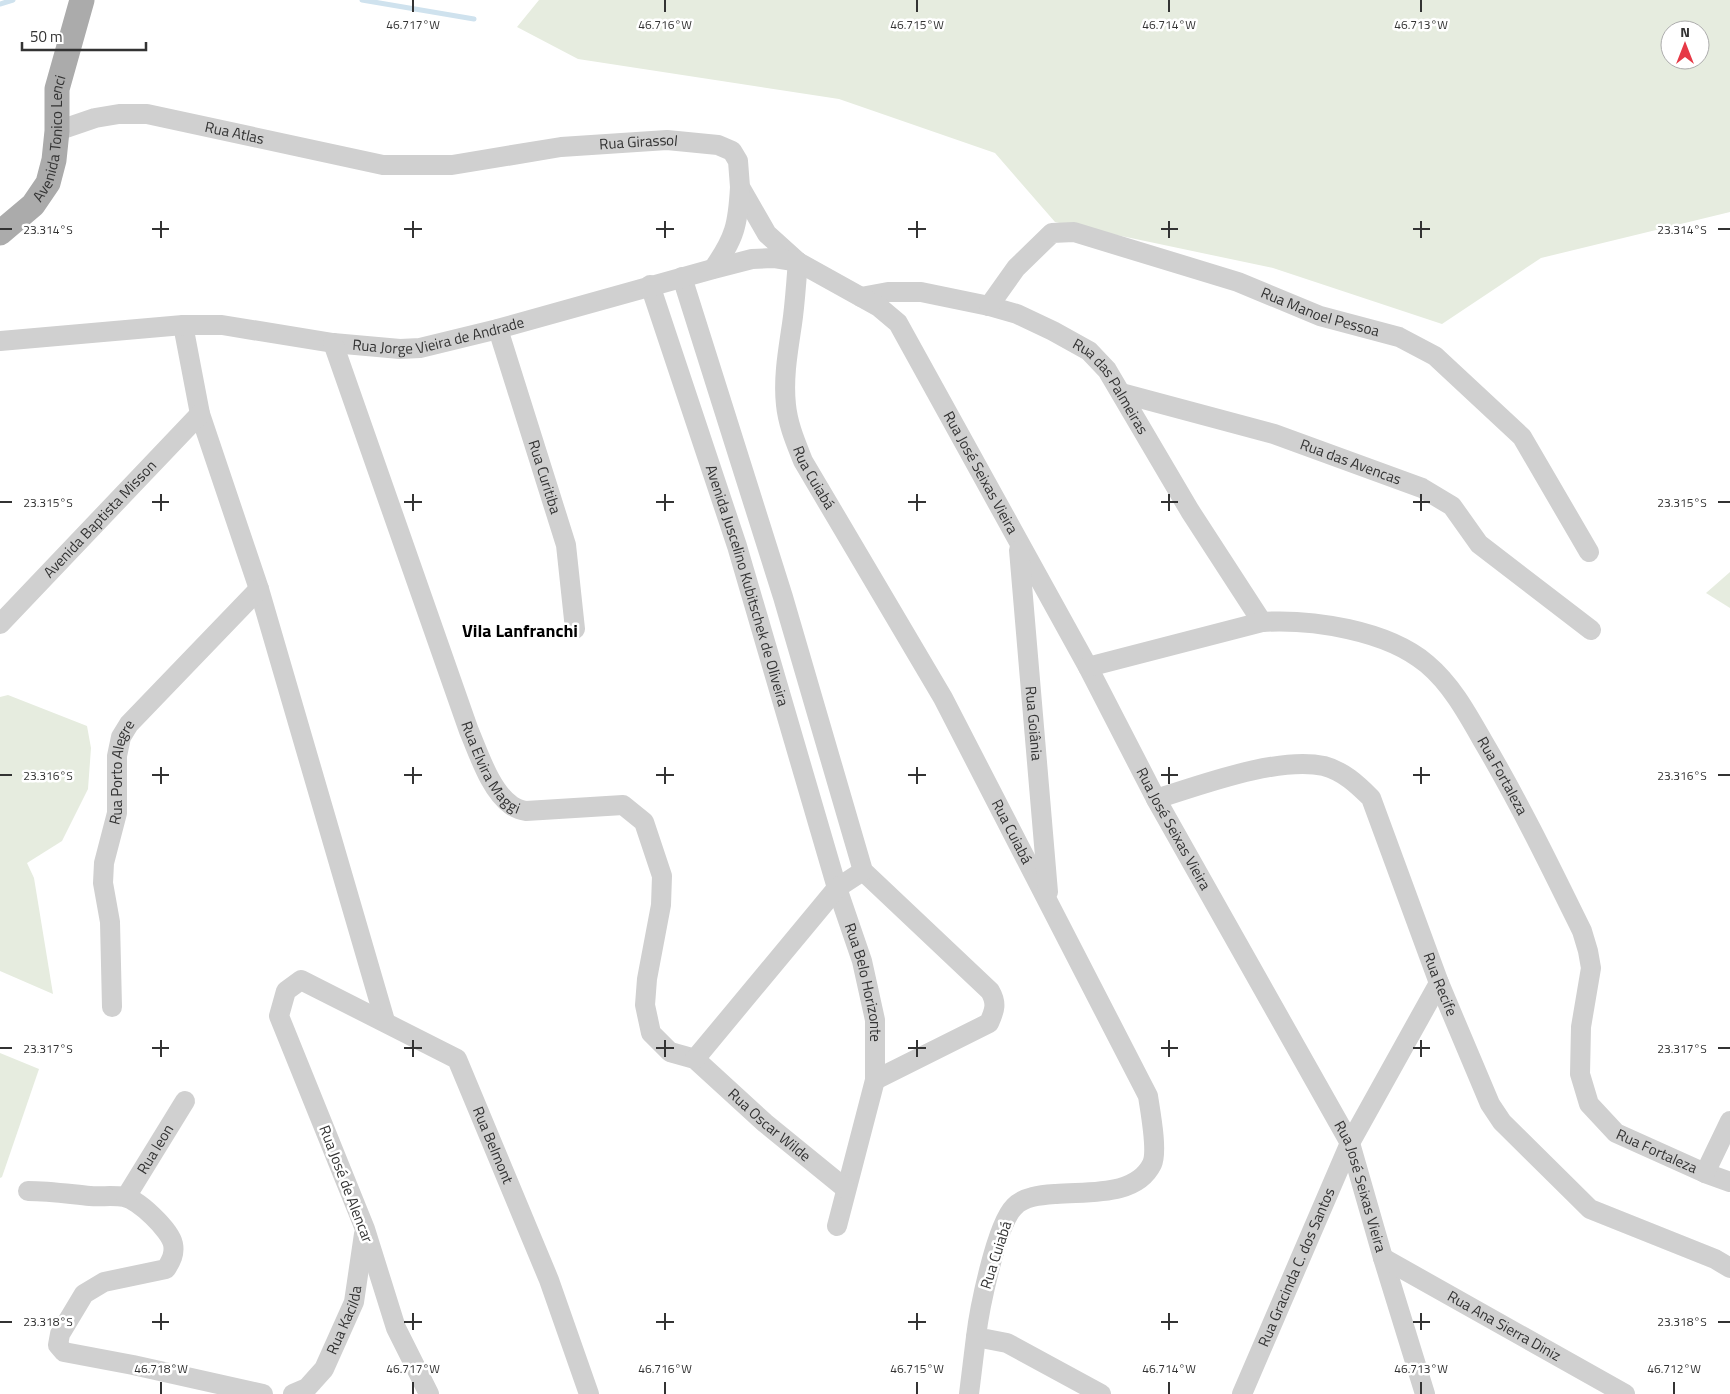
<svg xmlns="http://www.w3.org/2000/svg" width="1730" height="1394" font-family="'Titillium Web',sans-serif">
<style>
.green{fill:#e6ecdf;fill-rule:evenodd}
.lines{fill:none;stroke-linecap:round;stroke-linejoin:round}
.stream{stroke:#cfe2ee;stroke-width:5}
.minor{stroke:#d0d0d0;stroke-width:20}
.major{stroke:#ababab;stroke-width:25}
.ticks{fill:none;stroke:#333;stroke-width:2}
.labels{text-anchor:middle;stroke-width:5;stroke-linejoin:round;paint-order:stroke}
.street-label{font-size:15px;fill:#333;stroke:#fff}
.quarter-label{font-size:18px;font-weight:bold;fill:#000;stroke:#fff}
.ticks-label{font-size:12px;text-anchor:middle;fill:#333;stroke:#fff;stroke-width:5;stroke-linejoin:round;paint-order:stroke}
</style>
<rect width="100%" height="100%" fill="#fff"/>
<!-- green -->
<g class="green">
<path d="M 539,0 L 1730,0 L 1730,212 L 1541,258 L 1442,324 L 1273,268 L 1055,222 L 995,153 L 839,99 L 578,59 L 517,27 ZM 1670,30 L 1700,30 L 1700,60 L 1670,60 Z"/>
<path d="M 1730,572 L 1730,608 L 1706,593 Z"/>
<path d="M 8,695 L 87,726 L 91,748 L 88,789 L 62,841 L 27,863 L 34,878 L 53,994 L 0,971 L 0,697 Z"/>
<path d="M 0,1053 L 39,1069 L 2,1177 L 0,1178 Z"/>
</g>
<g class="lines">
<!-- stream -->
<g class="stream">
<path d="M 362,0 L 474,19"/>
<path d="M 0,4 L 13,0"/>
</g>
<!-- minor -->
<g class="minor">
<path id="s1" d="M 57,131 L 95,118 L 119,114 L 147,114 L 383,165 L 452,165 L 561,147 L 667,140 L 718,145 L 732,151 L 738,161 L 740,187 L 767,234 L 798,262"/>
<path id="s2" d="M 798,262 C 796,283 795,304 792,324 C 788,351 783,378 786,405 C 788,425 796,443 803,461 L 943,698 L 1148,1096 C 1150,1110 1158,1151 1152,1164 C 1136,1197 1087,1191 1056,1194 C 1042,1195 1024,1196 1014,1207 C 996,1225 979,1311 976,1337 L 1007,1343 L 1101,1394"/>
<path d="M 713,269 C 735,238 738,224 740,187"/>
<path d="M 682,277 L 783,597 L 863,871 L 990,991 C 997,1003 995,1010 989,1023 L 875,1080"/>
<path id="s3" d="M 650,285 L 737,546 L 837,888 L 862,961 L 875,1020 L 875,1080 L 837,1226"/>
<path id="s4" d="M 861,297 L 888,292 L 921,292 L 989,306 L 1017,314 L 1053,331 L 1089,351 L 1107,370 L 1190,511 L 1262,622"/>
<path id="s5" d="M 989,306 L 1016,268 L 1052,233 L 1074,232 L 1238,282 L 1320,316 L 1399,337 L 1435,356 L 1522,437 L 1589,552"/>
<path d="M 183,325 L 200,414 L 259,589 L 385,1021"/>
<path id="s6" d="M 498,329 L 566,545 L 575,629"/>
<path id="s7" d="M 0,341 L 183,325 L 222,325 L 333,343 L 400,349 L 420,348 L 498,329 L 713,269 L 752,259 L 773,258 L 798,262 L 879,307 L 898,323 L 1088,667 L 1156,799 L 1350,1143 L 1383,1258 L 1425,1394"/>
<path id="s8" d="M 333,343 L 469,731 C 479,754 490,790 511,805 C 515,808 521,810 526,811 L 623,805 L 644,822 L 662,876 L 661,905 L 647,979 L 645,1005 L 651,1033 L 670,1052 L 695,1059 L 765,1123 L 846,1189"/>
<path id="s9" d="M 1121,393 L 1274,434 L 1422,488 L 1452,506 L 1479,544 L 1591,630"/>
<path id="s10" d="M 1019,550 L 1048,892"/>
<path id="s11" d="M 0,624 L 200,414"/>
<path id="s12" d="M 1088,667 L 1262,622 C 1312,619 1387,630 1427,664 C 1452,685 1468,715 1484,743 C 1520,804 1551,868 1582,931 L 1588,951 L 1591,968 L 1581,1027 L 1580,1074 L 1589,1104 L 1616,1133 L 1705,1173 L 1730,1182"/>
<path id="s13" d="M 1156,799 C 1201,785 1278,756 1324,766 C 1343,771 1357,784 1371,798 L 1439,983 L 1490,1104 L 1502,1122 L 1590,1209 L 1715,1259 L 1730,1268"/>
<path id="s14" d="M 112,1007 L 110,922 L 103,883 L 104,863 L 117,813 L 117,756 L 121,737 L 129,724 L 259,589"/>
<path d="M 695,1059 L 837,888 L 863,871"/>
<path d="M 1705,1173 L 1730,1121"/>
<path d="M 28,1191 C 49,1191 69,1194 90,1196 C 101,1197 113,1195 124,1197 C 138,1199 170,1230 173,1244 C 175,1254 171,1261 166,1269 L 104,1282 L 84,1294 L 60,1334 L 58,1345 L 64,1352 L 133,1365 L 263,1394"/>
<path id="s15" d="M 126,1197 L 185,1101"/>
<path id="s16" d="M 1383,1258 L 1625,1394"/>
<path id="s17" d="M 293,1394 L 307,1388 L 324,1369 L 354,1302 L 364,1234"/>
<path id="s18" d="M 429,1394 L 396,1328 L 365,1229 L 279,1016 L 286,991 L 301,980 L 457,1059 L 549,1280 L 589,1394"/>
<path d="M 969,1394 L 976,1337"/>
<path id="s19" d="M 1242,1394 L 1350,1143 L 1439,983"/>
</g>
<!-- major -->
<path class="major" id="s20" d="M 0,233 L 33,205 L 48,183 L 54,160 L 57,131 L 57,89 L 82,0"/>
</g>
<!-- ticks -->
<path class="ticks" d="M 413,0 L 413,12M 665,0 L 665,12M 917,0 L 917,12M 1169,0 L 1169,12M 1421,0 L 1421,12M 161,221 L 161,238M 413,221 L 413,238M 665,221 L 665,238M 917,221 L 917,238M 1169,221 L 1169,238M 1421,221 L 1421,238M 0,229 L 12,229M 152,229 L 169,229M 404,229 L 422,229M 656,229 L 674,229M 908,229 L 926,229M 1161,229 L 1178,229M 1413,229 L 1430,229M 1718,229 L 1730,229M 161,494 L 161,511M 413,494 L 413,511M 665,494 L 665,511M 917,494 L 917,511M 1169,494 L 1169,511M 1421,494 L 1421,511M 0,502 L 12,502M 152,502 L 169,502M 404,502 L 422,502M 656,502 L 674,502M 908,502 L 926,502M 1161,502 L 1178,502M 1413,502 L 1430,502M 1718,502 L 1730,502M 161,767 L 161,784M 413,767 L 413,784M 665,767 L 665,784M 917,767 L 917,784M 1169,767 L 1169,784M 1421,767 L 1421,784M 0,775 L 12,775M 152,775 L 169,775M 404,775 L 422,775M 656,775 L 674,775M 908,775 L 926,775M 1161,775 L 1178,775M 1413,775 L 1430,775M 1718,775 L 1730,775M 161,1040 L 161,1057M 413,1040 L 413,1057M 665,1040 L 665,1057M 917,1040 L 917,1057M 1169,1040 L 1169,1057M 1421,1040 L 1421,1057M 0,1048 L 12,1048M 152,1048 L 169,1048M 404,1048 L 422,1048M 656,1048 L 674,1048M 908,1048 L 926,1048M 1161,1048 L 1178,1048M 1413,1048 L 1430,1048M 1718,1048 L 1730,1048M 161,1313 L 161,1330M 413,1313 L 413,1330M 665,1313 L 665,1330M 917,1313 L 917,1330M 1169,1313 L 1169,1330M 1421,1313 L 1421,1330M 0,1322 L 12,1322M 152,1322 L 169,1322M 404,1322 L 422,1322M 656,1322 L 674,1322M 908,1322 L 926,1322M 1161,1322 L 1178,1322M 1413,1322 L 1430,1322M 1718,1322 L 1730,1322M 161,1382 L 161,1394M 413,1382 L 413,1394M 665,1382 L 665,1394M 917,1382 L 917,1394M 1169,1382 L 1169,1394M 1421,1382 L 1421,1394M 1674,1382 L 1674,1394"/>
<g class="labels">
<!-- street labels -->
<g class="street-label">
<text dy="5" stroke="none"><textPath href="#s1" startOffset="182">Rua Atlas</textPath></text>
<text dy="5" stroke="none"><textPath href="#s20" startOffset="114">Avenida Tonico Lenci</textPath></text>
<text dy="5" stroke="none"><textPath href="#s1" startOffset="591">Rua Girassol</textPath></text>
<text dy="5" stroke="none"><textPath href="#s5" startOffset="378">Rua Manoel Pessoa</textPath></text>
<text dy="5" stroke="none"><textPath href="#s7" startOffset="442">Rua Jorge Vieira de Andrade</textPath></text>
<text dy="5" stroke="none"><textPath href="#s4" startOffset="281">Rua das Palmeiras</textPath></text>
<text dy="5" stroke="none"><textPath href="#s9" startOffset="240">Rua das Avencas</textPath></text>
<text dy="5" stroke="none"><textPath href="#s7" startOffset="1101">Rua José Seixas Vieira</textPath></text>
<text dy="5" stroke="none"><textPath href="#s6" startOffset="155">Rua Curitiba</textPath></text>
<text dy="5" stroke="none"><textPath href="#s2" startOffset="222">Rua Cuiabá</textPath></text>
<text dy="5" stroke="none"><textPath href="#s11" startOffset="145">Avenida Baptista Misson</textPath></text>
<text dy="5" stroke="none"><textPath href="#s3" startOffset="316">Avenida Juscelino Kubitschek de Oliveira</textPath></text>
<text dy="5" stroke="none"><textPath href="#s10" startOffset="174">Rua Goiânia</textPath></text>
<text dy="5" stroke="none"><textPath href="#s8" startOffset="454">Rua Elvira Maggi</textPath></text>
<text dy="5" stroke="none"><textPath href="#s14" startOffset="238">Rua Porto Alegre</textPath></text>
<text dy="5" stroke="none"><textPath href="#s12" startOffset="489">Rua Fortaleza</textPath></text>
<text dy="5" stroke="none"><textPath href="#s7" startOffset="1506">Rua José Seixas Vieira</textPath></text>
<text dy="5" stroke="none"><textPath href="#s2" startOffset="628">Rua Cuiabá</textPath></text>
<text dy="5" stroke="none"><textPath href="#s3" startOffset="730">Rua Belo Horizonte</textPath></text>
<text dy="5" stroke="none"><textPath href="#s13" startOffset="429">Rua Recife</textPath></text>
<text dy="5" stroke="none"><textPath href="#s8" startOffset="1006">Rua Oscar Wilde</textPath></text>
<text dy="5" stroke="none"><textPath href="#s18" startOffset="720">Rua Belmont</textPath></text>
<text dy="5" stroke="none"><textPath href="#s15" startOffset="56">Rua leon</textPath></text>
<text dy="5" stroke="none"><textPath href="#s12" startOffset="924">Rua Fortaleza</textPath></text>
<text transform="translate(346 1184) rotate(69)" y="5">Rua José de Alencar</text>
<text dy="5" stroke="none"><textPath href="#s7" startOffset="1911">Rua José Seixas Vieira</textPath></text>
<text transform="translate(996 1255) rotate(-72)" y="5">Rua Cuiabá</text>
<text dy="5" stroke="none"><textPath href="#s19" startOffset="138">Rua Gracinda C. dos Santos</textPath></text>
<text dy="5" stroke="none"><textPath href="#s17" startOffset="94">Rua Kacilda</textPath></text>
<text dy="5" stroke="none"><textPath href="#s16" startOffset="139">Rua Ana Sierra Diniz</textPath></text>
</g>
<!-- quarter labels -->
<g class="quarter-label">
<text x="520" y="637">Vila Lanfranchi</text>
</g>
</g>
<g class="ticks-label">
<text x="413" y="29">46.717°W</text>
<text x="665" y="29">46.716°W</text>
<text x="917" y="29">46.715°W</text>
<text x="1169" y="29">46.714°W</text>
<text x="1421" y="29">46.713°W</text>
<text x="48" y="234">23.314°S</text>
<text x="1682" y="234">23.314°S</text>
<text x="48" y="507">23.315°S</text>
<text x="1682" y="507">23.315°S</text>
<text x="48" y="780">23.316°S</text>
<text x="1682" y="780">23.316°S</text>
<text x="48" y="1053">23.317°S</text>
<text x="1682" y="1053">23.317°S</text>
<text x="48" y="1326">23.318°S</text>
<text x="1682" y="1326">23.318°S</text>
<text x="161" y="1373">46.718°W</text>
<text x="413" y="1373">46.717°W</text>
<text x="665" y="1373">46.716°W</text>
<text x="917" y="1373">46.715°W</text>
<text x="1169" y="1373">46.714°W</text>
<text x="1421" y="1373">46.713°W</text>
<text x="1674" y="1373">46.712°W</text>
</g>
<!-- north arrow -->
<g transform="translate(1685 45)"><circle r="24" fill="#ffffff" stroke="#adadad"/>
<path d="M0-4L9 19L0 12L-9 19Z" fill="#e63946"/>
<text y="-8" font-size="14" font-weight="bold" text-anchor="middle" fill="#333333">N</text>
</g>
<!-- scale -->
<path d="M22 42v8h124v-8" fill="none" stroke="#333333" stroke-width="2.5"/>
<text x="30" y="42" font-size="15" fill="#333333" stroke="#ffffff" stroke-width="4" paint-order="stroke">50 m</text>
</svg>
